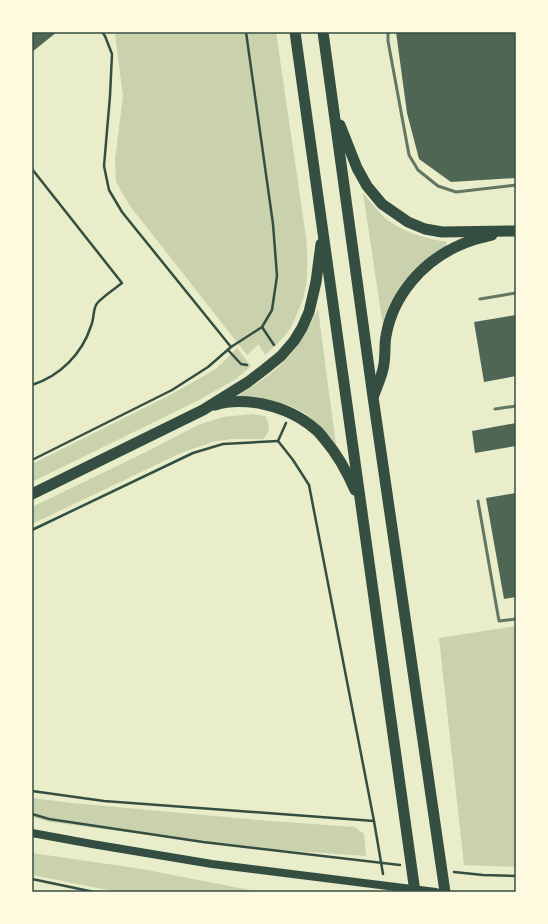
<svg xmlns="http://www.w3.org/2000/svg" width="548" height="924" font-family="'Roboto Serif',serif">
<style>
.green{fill:#cad2ad}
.building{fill:#4f6655}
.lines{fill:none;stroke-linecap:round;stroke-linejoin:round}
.path{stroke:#344e41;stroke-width:2.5}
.service{stroke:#617663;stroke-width:3}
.secondary{stroke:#344e41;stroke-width:8}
.trunk{stroke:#344e41;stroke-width:11}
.neatline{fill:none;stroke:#344e41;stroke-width:1.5}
</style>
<rect width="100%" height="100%" fill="#e9edc9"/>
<!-- green -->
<g class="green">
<path d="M 119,32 L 276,32 L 306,237 C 308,268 310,289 295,318 C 294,321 292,325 290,329 C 283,339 274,347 265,355 L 259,345 L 261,342 L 247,355 L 130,206 L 116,182 L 115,160 L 123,96 L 115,35 Z"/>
<path d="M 363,193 C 370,201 377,210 384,217 C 403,233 424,238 447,242 L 446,248 L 424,263 L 403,282 L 390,304 L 383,326 Z"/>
<path d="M 318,309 L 336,445 C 326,434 315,420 303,412 C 282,400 259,398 236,397 C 255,385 276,372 290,355 C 302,341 310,325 318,309 Z"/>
<path d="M 237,348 L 251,366 L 236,379 L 199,400 L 32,482 L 32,464 L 172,394 L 216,369 Z"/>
<path d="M 253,414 L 265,416 C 270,425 271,431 263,439 L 231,439 L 212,442 L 181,453 L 32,524 L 32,507 L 146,452 L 198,425 L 223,417 Z"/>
<path d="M 516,626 L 516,867 L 464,865 L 439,638 Z"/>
<path d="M 32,798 L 72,803 L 258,820 L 355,827 L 364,834 L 366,856 L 252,848 L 50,822 L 32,817 Z"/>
<path d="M 32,853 L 142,869 L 260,892 L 118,892 L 32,875 Z"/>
</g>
<!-- building -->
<g class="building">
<path d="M 32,32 L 57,32 L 32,52 Z"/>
<path d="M 396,32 L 516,32 L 516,178 L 451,182 L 419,159 L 407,113 Z"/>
<path d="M 516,315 L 516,376 L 484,382 L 474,322 Z"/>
<path d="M 516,423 L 516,446 L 475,453 L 472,431 Z"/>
<path d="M 516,493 L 516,597 L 504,599 L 486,498 Z"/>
</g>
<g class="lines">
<!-- path -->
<g class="path">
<path d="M 32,169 L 122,283 C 117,287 98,300 96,305 C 93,311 94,319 91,326 C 82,354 60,376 32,385"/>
<path d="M 262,327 L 274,345"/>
<path d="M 231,347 L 262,327 L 272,310 L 277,276 L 273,224 L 246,32"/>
<path d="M 228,350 L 241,364 L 247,365"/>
<path d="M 286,423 L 278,441 L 293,460 L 309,485 L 374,821 L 383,874"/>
<path d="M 32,460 L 172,390 L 208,367 L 231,347 L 122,212 L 109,190 L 104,166 L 110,96 L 112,54 L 105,36 L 102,32"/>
<path d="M 32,530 L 193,453 L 223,444 L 278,441"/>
<path d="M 32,791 L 104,801 L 374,821"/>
<path d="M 32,814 L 49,819 L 203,842 L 400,865"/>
<path d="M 454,872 L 483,875 L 516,876"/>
<path d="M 32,879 L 94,892"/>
</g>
<!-- service -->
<g class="service">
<path d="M 388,32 L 388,41 L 409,155 L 418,170 L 438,186 L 456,192 L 516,185"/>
<path d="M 480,299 L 516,293"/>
<path d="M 495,409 L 516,406"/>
<path d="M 478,501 L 499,621 L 516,619"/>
</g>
<!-- secondary -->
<path class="secondary" d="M 32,833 L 92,844 L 212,864 L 436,892"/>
<!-- trunk -->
<g class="trunk">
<path d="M 295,32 L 415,892"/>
<path d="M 323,32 L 373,397 L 445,892"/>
<path d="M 340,125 L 357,168 L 367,186 L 382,204 L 408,222 L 425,229 L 442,232 L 516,231"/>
<path d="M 374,395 C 377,386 381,378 383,369 C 386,358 384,346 386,336 C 393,295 423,261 460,245 C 470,240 482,238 492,235"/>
<path d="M 215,405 C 230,400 248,401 263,404 C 282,408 300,416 315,429 C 319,432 322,436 325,440 C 338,455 347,472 355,490"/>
<path d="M 32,494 L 203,410 L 248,382 L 265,369 L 281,356 L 294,341 L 302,328 L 309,312 L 316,282 L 321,244"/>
</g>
</g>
<!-- border -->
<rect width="548" height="924" fill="none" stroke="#fefae0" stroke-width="66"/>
<rect x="33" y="33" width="482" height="858" class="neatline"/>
</svg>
